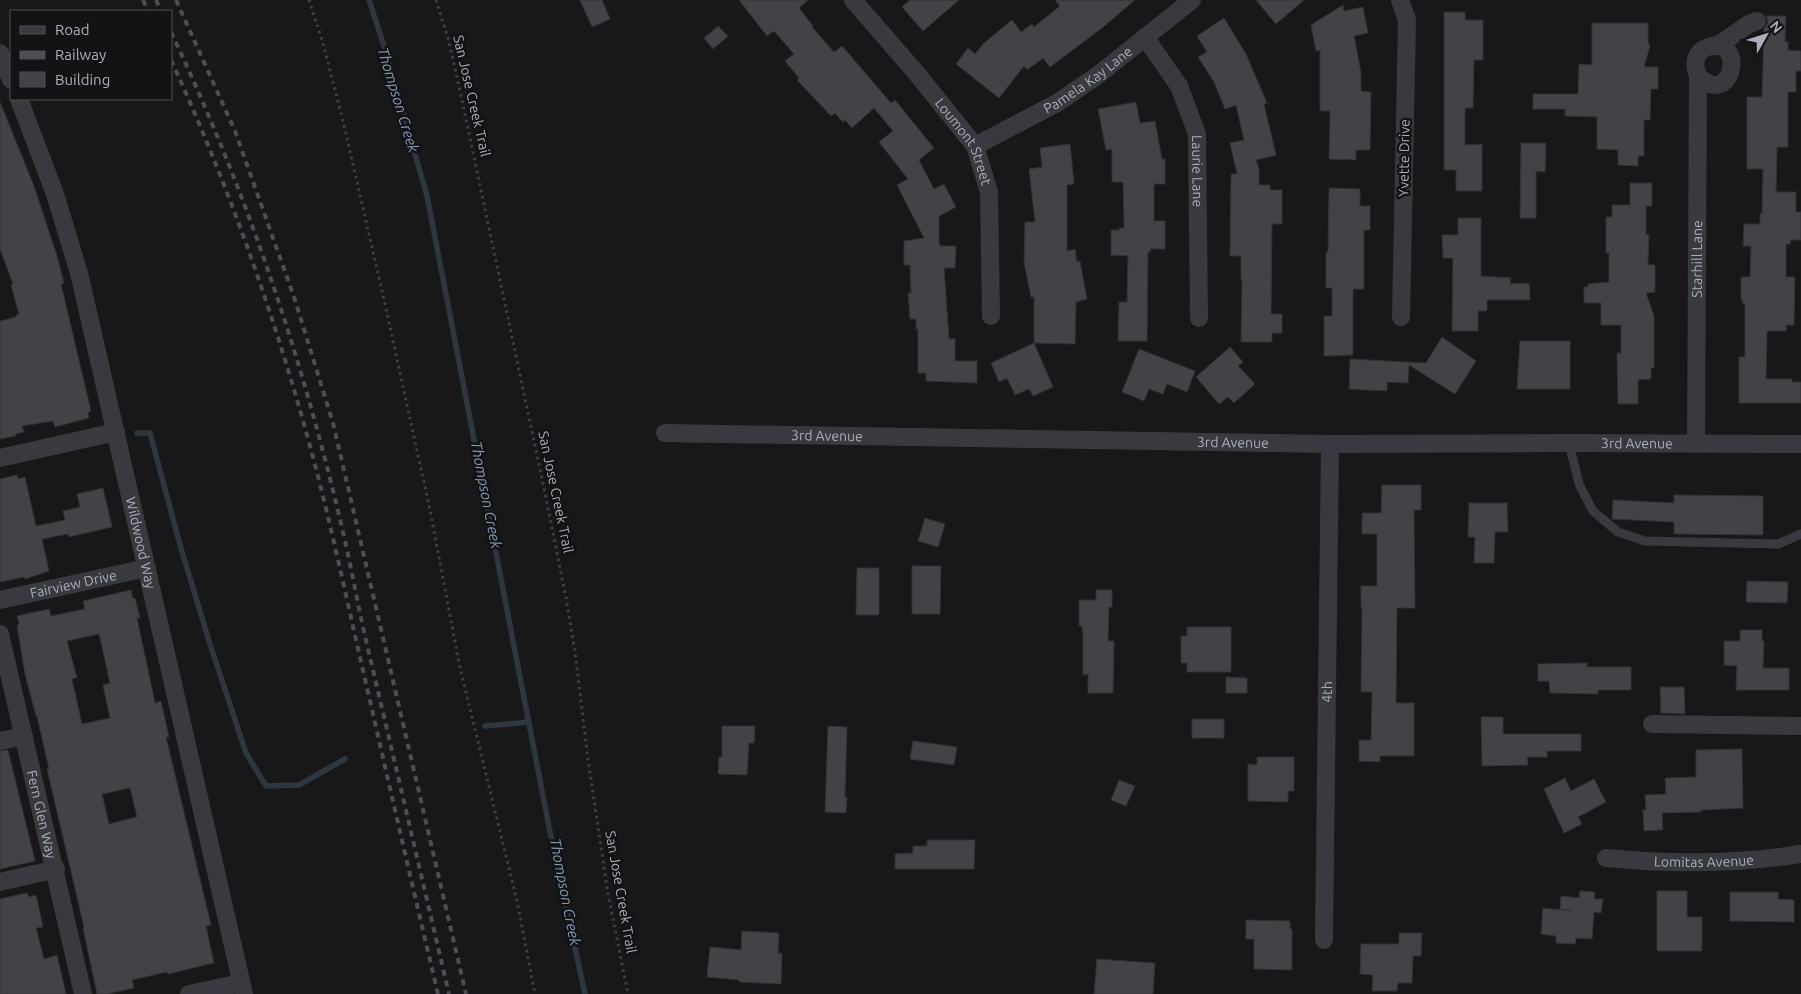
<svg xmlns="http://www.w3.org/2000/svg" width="1801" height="994" font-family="Ubuntu,sans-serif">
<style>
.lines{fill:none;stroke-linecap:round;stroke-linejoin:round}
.stream{stroke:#2e373f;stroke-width:5.5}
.building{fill:#424347;stroke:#323236;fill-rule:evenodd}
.path{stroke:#3f4146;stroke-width:3;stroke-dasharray:2.5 4;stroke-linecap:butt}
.lane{stroke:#393a3f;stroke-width:9}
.street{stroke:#393a3f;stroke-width:18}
.rail{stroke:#4c4e54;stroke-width:4;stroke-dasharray:6 5;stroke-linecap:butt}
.labels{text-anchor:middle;stroke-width:5;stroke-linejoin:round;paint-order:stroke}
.street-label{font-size:14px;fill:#aaafba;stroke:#131315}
.water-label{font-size:15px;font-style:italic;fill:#819bb5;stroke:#131315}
</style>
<rect width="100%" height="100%" fill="#18181a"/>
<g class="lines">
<!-- stream -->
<g class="stream">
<path d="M 369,0 L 384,46 L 427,196 L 549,827 L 585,994"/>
<path d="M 137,433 L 150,433 L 180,545 L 209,641 L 246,753 L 266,786 L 299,785 L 345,759"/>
<path d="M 485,726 L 529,722"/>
</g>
</g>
<!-- building -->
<g class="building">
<path d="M 580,0 L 602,0 L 610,19 L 592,27 Z"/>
<path d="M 739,0 L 808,0 L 799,8 L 813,26 L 812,27 L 834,52 L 842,46 L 891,103 L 895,100 L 934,148 L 919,160 L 934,189 L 944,184 L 956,207 L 939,216 L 939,244 L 940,244 L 940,246 L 956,246 L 955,268 L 944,268 L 949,339 L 955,339 L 955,361 L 977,361 L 977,383 L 926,381 L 926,373 L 918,373 L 918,329 L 916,329 L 916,319 L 910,319 L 908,293 L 911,293 L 910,265 L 904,265 L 904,241 L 924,238 L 897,185 L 908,179 L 879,142 L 893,131 L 874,108 L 852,128 L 845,120 L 843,122 L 835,113 L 831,116 L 797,80 L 799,78 L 785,61 L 794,54 L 774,31 L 767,36 Z"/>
<path d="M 910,0 L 959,0 L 923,31 L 902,7 Z"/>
<path d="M 1055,0 L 1135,0 L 1102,28 L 1050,67 L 1043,58 L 1027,70 L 1024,66 L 999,98 L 956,64 L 968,48 L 975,54 L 984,43 L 1012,20 L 1021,32 L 1032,24 L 1034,27 L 1060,6 Z"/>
<path d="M 1256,0 L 1304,0 L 1276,24 Z"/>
<path d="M 1343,5 L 1344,11 L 1363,7 L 1368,33 L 1354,36 L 1361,72 L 1361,91 L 1371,92 L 1370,150 L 1356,150 L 1356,160 L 1329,159 L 1330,113 L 1330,111 L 1320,111 L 1320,50 L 1316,51 L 1311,25 Z"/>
<path d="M 1444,12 L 1465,12 L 1465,20 L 1483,20 L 1483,60 L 1474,60 L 1473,108 L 1465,108 L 1465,145 L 1482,144 L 1482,191 L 1456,191 L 1456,170 L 1444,170 Z"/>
<path d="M 1766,16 L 1786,16 L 1785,42 L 1788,42 L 1788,50 L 1801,51 L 1801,71 L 1796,71 L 1796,92 L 1788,92 L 1788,147 L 1777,147 L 1776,192 L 1796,192 L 1796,212 L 1801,212 L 1801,240 L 1791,240 L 1790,244 L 1786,244 L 1786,277 L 1795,277 L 1794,325 L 1786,325 L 1786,331 L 1767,331 L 1766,379 L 1792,379 L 1792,382 L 1801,382 L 1801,403 L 1739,403 L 1739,357 L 1745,357 L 1745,304 L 1742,304 L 1743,300 L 1741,300 L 1741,277 L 1750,277 L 1751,246 L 1743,246 L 1744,224 L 1760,224 L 1760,214 L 1762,213 L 1763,169 L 1747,169 L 1747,97 L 1762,97 L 1764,29 L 1768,22 Z"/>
<path d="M 1224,18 L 1246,54 L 1267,103 L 1264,104 L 1276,155 L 1256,160 L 1259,169 L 1259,185 L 1270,185 L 1270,190 L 1282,190 L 1282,224 L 1272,224 L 1271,314 L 1282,314 L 1282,333 L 1272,333 L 1272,342 L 1241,342 L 1242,280 L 1241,280 L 1241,256 L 1230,256 L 1231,174 L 1237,174 L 1230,143 L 1244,140 L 1236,105 L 1225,109 L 1214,82 L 1198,57 L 1207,52 L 1197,36 Z"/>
<path d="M 1592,23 L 1648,23 L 1648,42 L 1650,46 L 1644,67 L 1658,67 L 1658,89 L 1651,89 L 1650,120 L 1644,120 L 1644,156 L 1638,156 L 1638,166 L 1618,165 L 1618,150 L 1597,149 L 1597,117 L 1565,116 L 1565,109 L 1533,109 L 1533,94 L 1578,94 L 1579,64 L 1592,65 Z"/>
<path d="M 718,26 L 728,36 L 713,49 L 704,38 Z"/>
<path d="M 0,102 L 34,186 L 57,256 L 64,283 L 61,284 L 91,411 L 88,412 L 89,418 L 55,427 L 53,421 L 22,426 L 24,432 L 15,434 L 16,436 L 0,439 L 0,321 L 16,317 L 16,315 L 19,314 L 11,285 L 13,284 L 0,249 Z"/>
<path d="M 1136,102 L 1140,123 L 1155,121 L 1162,159 L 1165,159 L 1165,184 L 1154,184 L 1154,221 L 1165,221 L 1165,249 L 1150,249 L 1150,252 L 1148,252 L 1147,341 L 1118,341 L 1119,302 L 1127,302 L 1128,256 L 1111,255 L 1111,230 L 1119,230 L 1119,228 L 1124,228 L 1123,182 L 1112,182 L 1112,149 L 1106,150 L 1098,109 Z"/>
<path d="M 1521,143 L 1546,143 L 1545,172 L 1536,171 L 1536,218 L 1520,218 Z"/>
<path d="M 1070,144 L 1074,184 L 1067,185 L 1067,251 L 1075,249 L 1077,262 L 1080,261 L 1087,299 L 1076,302 L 1075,344 L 1034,343 L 1034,297 L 1031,297 L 1024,262 L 1025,222 L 1035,222 L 1029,169 L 1042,167 L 1040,148 Z"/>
<path d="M 1630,183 L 1652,183 L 1652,206 L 1646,206 L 1646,235 L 1649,234 L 1648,265 L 1655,265 L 1655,292 L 1646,293 L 1654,316 L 1654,368 L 1651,368 L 1651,379 L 1638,380 L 1638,404 L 1618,404 L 1617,353 L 1621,353 L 1621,325 L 1601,325 L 1601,303 L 1584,303 L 1584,287 L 1588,287 L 1588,284 L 1609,282 L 1609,253 L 1606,253 L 1606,217 L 1612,217 L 1612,205 L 1630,205 Z"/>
<path d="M 1329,188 L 1360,189 L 1360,206 L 1370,206 L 1370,230 L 1364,230 L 1364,289 L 1353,289 L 1353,355 L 1324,356 L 1324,316 L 1332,316 L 1332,288 L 1326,288 L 1326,252 L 1328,252 Z"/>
<path d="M 1458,218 L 1481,218 L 1481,276 L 1511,278 L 1510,284 L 1529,283 L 1530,300 L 1487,300 L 1487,311 L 1478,311 L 1478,331 L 1452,331 L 1453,258 L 1443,258 L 1442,235 L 1458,235 Z"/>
<path d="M 1442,337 L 1476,361 L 1455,394 L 1409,365 L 1408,383 L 1387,382 L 1387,391 L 1349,389 L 1350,359 L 1426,363 Z"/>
<path d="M 1520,341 L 1570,341 L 1570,389 L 1517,389 Z"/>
<path d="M 1034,343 L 1053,387 L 1033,396 L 1029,389 L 1015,395 L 1007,378 L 999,382 L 991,363 Z"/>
<path d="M 1230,347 L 1243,362 L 1238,366 L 1255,384 L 1234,403 L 1228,397 L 1219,404 L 1196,377 Z"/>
<path d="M 1139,349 L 1195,371 L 1187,392 L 1167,384 L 1163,394 L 1149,389 L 1144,401 L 1122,392 Z"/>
<path d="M 17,475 L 18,479 L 25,477 L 36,526 L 65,520 L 63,511 L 80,507 L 77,494 L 103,488 L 112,527 L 69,537 L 68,534 L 42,539 L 49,571 L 25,579 L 24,577 L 0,582 L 0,479 Z"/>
<path d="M 1382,485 L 1421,485 L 1421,510 L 1414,510 L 1415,608 L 1397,608 L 1396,703 L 1414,703 L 1414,756 L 1380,756 L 1380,762 L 1359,761 L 1359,740 L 1371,740 L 1372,692 L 1361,692 L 1362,607 L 1361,607 L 1361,586 L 1377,586 L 1377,534 L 1362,534 L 1362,513 L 1381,513 Z"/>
<path d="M 1674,495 L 1763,496 L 1763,535 L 1674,534 L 1674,522 L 1612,519 L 1613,500 L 1674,503 Z"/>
<path d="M 1469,503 L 1507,503 L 1508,532 L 1495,532 L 1494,563 L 1474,563 L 1475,537 L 1468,537 Z"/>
<path d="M 925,518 L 945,524 L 938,547 L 918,541 Z"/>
<path d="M 912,566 L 941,566 L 940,614 L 912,614 Z"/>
<path d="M 857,568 L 879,568 L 879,615 L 856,615 Z"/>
<path d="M 1747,581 L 1788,582 L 1787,603 L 1746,602 Z"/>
<path d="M 131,590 L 133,599 L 135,598 L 140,618 L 137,618 L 155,703 L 161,701 L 169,737 L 166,737 L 211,925 L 206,926 L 214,963 L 168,974 L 167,972 L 132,980 L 134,988 L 107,994 L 97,994 L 83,928 L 84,927 L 47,769 L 49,769 L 37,716 L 36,716 L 25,674 L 17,626 L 19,623 L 17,616 L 49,609 L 51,616 L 85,609 L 83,601 ZM 99,634 L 110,683 L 103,685 L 110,718 L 82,724 L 72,679 L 77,678 L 67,641 ZM 130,788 L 137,817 L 109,824 L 102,794 Z"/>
<path d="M 1096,590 L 1112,590 L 1112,607 L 1109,607 L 1108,641 L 1114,641 L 1113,693 L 1088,693 L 1088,674 L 1083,675 L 1083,636 L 1082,626 L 1079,626 L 1079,600 L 1096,600 Z"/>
<path d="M 1187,627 L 1231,627 L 1231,672 L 1187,672 L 1187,663 L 1181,663 L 1181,636 L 1187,636 Z"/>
<path d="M 1740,630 L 1762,630 L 1762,641 L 1764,641 L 1763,668 L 1789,668 L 1789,690 L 1736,690 L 1737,666 L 1724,665 L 1724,641 L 1740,641 Z"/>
<path d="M 1587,663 L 1587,667 L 1631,667 L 1631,690 L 1598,690 L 1598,694 L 1550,693 L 1549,681 L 1538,681 L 1538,664 Z"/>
<path d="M 1226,677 L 1247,678 L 1247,693 L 1226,693 Z"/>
<path d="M 1660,687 L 1684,687 L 1685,714 L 1661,713 Z"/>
<path d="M 1481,717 L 1503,717 L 1503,734 L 1581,734 L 1581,751 L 1547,751 L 1547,757 L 1527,757 L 1528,765 L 1482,766 Z"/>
<rect x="1192" y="719" width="32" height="19"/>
<path d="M 722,726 L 755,726 L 754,743 L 749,743 L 747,775 L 718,774 L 719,757 L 722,757 Z"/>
<path d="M 828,726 L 847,727 L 845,797 L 847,797 L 846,813 L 825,812 Z"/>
<path d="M 913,741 L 957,747 L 954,765 L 910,759 Z"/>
<path d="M 1742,749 L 1743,808 L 1701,810 L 1701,812 L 1662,813 L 1663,830 L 1644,831 L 1643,810 L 1646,810 L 1645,795 L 1666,794 L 1665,778 L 1696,777 L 1696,750 Z"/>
<path d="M 8,750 L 35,861 L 0,869 L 0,751 Z"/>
<path d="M 1257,757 L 1294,757 L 1294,791 L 1288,791 L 1288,802 L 1248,801 L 1248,764 L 1257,765 Z"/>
<path d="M 1565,778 L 1571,791 L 1594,779 L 1606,802 L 1578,817 L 1582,824 L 1564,833 L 1544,789 Z"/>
<path d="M 1119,780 L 1135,786 L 1126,806 L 1111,800 Z"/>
<path d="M 927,840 L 975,840 L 974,869 L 895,869 L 895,854 L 913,853 L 913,846 L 927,846 Z"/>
<path d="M 1580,891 L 1595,892 L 1594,899 L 1603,899 L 1601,913 L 1594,912 L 1592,939 L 1576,938 L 1575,944 L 1556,943 L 1556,936 L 1541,934 L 1543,908 L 1573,911 L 1560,909 L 1561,896 L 1579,898 Z"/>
<path d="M 1657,891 L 1687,891 L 1687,917 L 1702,917 L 1702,951 L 1657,951 Z"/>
<path d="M 1730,892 L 1778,892 L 1778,899 L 1794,900 L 1794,922 L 1730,921 Z"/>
<path d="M 26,893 L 28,894 L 29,897 L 36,895 L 43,927 L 36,928 L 44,959 L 57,955 L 66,994 L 0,994 L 0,899 Z"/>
<path d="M 1246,920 L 1290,921 L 1290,929 L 1292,929 L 1292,970 L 1254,969 L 1254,939 L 1246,939 Z"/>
<path d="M 742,931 L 779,933 L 778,953 L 782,953 L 781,984 L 739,982 L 739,980 L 707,977 L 710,947 L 741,950 Z"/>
<path d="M 1399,933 L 1422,933 L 1421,956 L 1413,956 L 1412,983 L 1398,983 L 1397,991 L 1372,991 L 1373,975 L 1360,974 L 1361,944 L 1399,944 Z"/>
<path d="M 1097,959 L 1155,963 L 1153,994 L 1094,994 Z"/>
</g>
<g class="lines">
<!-- path -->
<g class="path">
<path d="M 309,0 L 323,43 L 344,125 L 383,295 L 430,510 L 460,668 L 517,901 L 535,994"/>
<path d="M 436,0 L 448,38 L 460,91 L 545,493 L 566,598 L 575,652 L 588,760 L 608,894 L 628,994"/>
</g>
<!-- lane -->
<path class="lane" d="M 1569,443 L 1579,484 L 1593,511 L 1618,532 L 1645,541 L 1778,544 L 1801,534"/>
<!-- street -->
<g class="street">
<path id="s1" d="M 853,0 L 918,75 L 975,146 L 989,192 L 991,316"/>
<path d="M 1400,0 L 1407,20 L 1401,317"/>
<path id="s2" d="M 1145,37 L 1179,86 L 1197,134 L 1199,318"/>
<path d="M 1717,46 L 1749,24 L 1757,21"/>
<path d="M 0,53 L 11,80"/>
<path id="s3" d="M 19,99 L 55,194 L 79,273 L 244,994"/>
<path id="s4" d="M 975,146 L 1057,103 L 1098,75 L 1192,0"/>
<path id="s5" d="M 665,433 L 1330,444 L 1569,443 L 1801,444"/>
<path id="s6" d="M 1696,444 L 1698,76 C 1693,64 1695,51 1708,47 C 1747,35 1733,110 1698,76"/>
<path d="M 0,458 L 116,432"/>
<path id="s7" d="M 0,600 L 147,568"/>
<path id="s8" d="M 0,634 L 83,994"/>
<path d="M 1652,724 L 1801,726"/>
<path d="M 0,741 L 24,736"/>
<path id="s9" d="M 1606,858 C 1669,864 1738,864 1801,854"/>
<path d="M 0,882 L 56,869"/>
<path id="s10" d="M 1324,940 L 1330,444"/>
<path d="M 189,994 L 241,983"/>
</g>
<!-- rail -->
<g class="rail">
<path d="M 143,0 L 148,11"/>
<path d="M 156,0 L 161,11"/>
<path d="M 176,0 L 235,131 L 294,297 L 333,423 L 466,994"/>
<path d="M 171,32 C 247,192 303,360 343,532 C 351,566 357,601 365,636 C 393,755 421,874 449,994"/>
<path d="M 171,60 C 228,184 274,314 310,446 C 331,523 347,602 365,679 C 389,784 413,889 438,994"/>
</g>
</g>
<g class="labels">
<!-- street labels -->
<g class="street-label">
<text dy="5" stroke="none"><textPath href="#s4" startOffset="131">Pamela Kay Lane</textPath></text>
<text transform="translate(472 96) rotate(77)" y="5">San Jose Creek Trail</text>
<text dy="5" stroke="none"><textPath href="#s1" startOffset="181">Loumont Street</textPath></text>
<text transform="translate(1404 158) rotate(-89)" y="5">Yvette Drive</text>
<text dy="5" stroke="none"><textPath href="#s2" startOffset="148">Laurie Lane</textPath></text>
<text dy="5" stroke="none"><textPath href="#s6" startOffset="185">Starhill Lane</textPath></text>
<text dy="5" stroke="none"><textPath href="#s5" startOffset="162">3rd Avenue</textPath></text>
<text dy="5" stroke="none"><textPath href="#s5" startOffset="568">3rd Avenue</textPath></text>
<text dy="5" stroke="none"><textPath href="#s5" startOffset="972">3rd Avenue</textPath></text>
<text transform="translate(556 492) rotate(78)" y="5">San Jose Creek Trail</text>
<text dy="5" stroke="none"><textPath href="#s3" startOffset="461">Wildwood Way</textPath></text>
<text dy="5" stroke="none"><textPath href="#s7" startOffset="75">Fairview Drive</textPath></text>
<text dy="5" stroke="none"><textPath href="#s10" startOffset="248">4th</textPath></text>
<text dy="5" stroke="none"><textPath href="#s8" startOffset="185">Fern Glen Way</textPath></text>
<text dy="5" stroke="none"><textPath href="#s9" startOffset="98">Lomitas Avenue</textPath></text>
<text transform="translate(621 892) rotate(80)" y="5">San Jose Creek Trail</text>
</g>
<!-- water labels -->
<g class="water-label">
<text transform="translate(398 100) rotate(73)" y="5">Thompson Creek</text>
<text transform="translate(486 495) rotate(79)" y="5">Thompson Creek</text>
<text transform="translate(565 892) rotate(79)" y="5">Thompson Creek</text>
</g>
</g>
<!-- legend -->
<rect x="10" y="10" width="162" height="90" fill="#131315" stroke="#4f5157"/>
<rect x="20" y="26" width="25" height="8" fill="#393a3f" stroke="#4f5157"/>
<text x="55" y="35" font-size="15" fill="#aaafba">Road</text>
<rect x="20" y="51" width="25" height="8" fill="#4c4e54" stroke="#4f5157"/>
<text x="55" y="60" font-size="15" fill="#aaafba">Railway</text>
<rect x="20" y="72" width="25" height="15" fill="#424347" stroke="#4f5157"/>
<text x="55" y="85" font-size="15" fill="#aaafba">Building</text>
<!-- north arrow -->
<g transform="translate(1766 35) rotate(51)" stroke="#131315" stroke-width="4" paint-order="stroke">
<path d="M0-4L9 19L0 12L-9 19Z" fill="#aaafba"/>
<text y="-8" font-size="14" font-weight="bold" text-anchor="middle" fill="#aaafba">N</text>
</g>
</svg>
